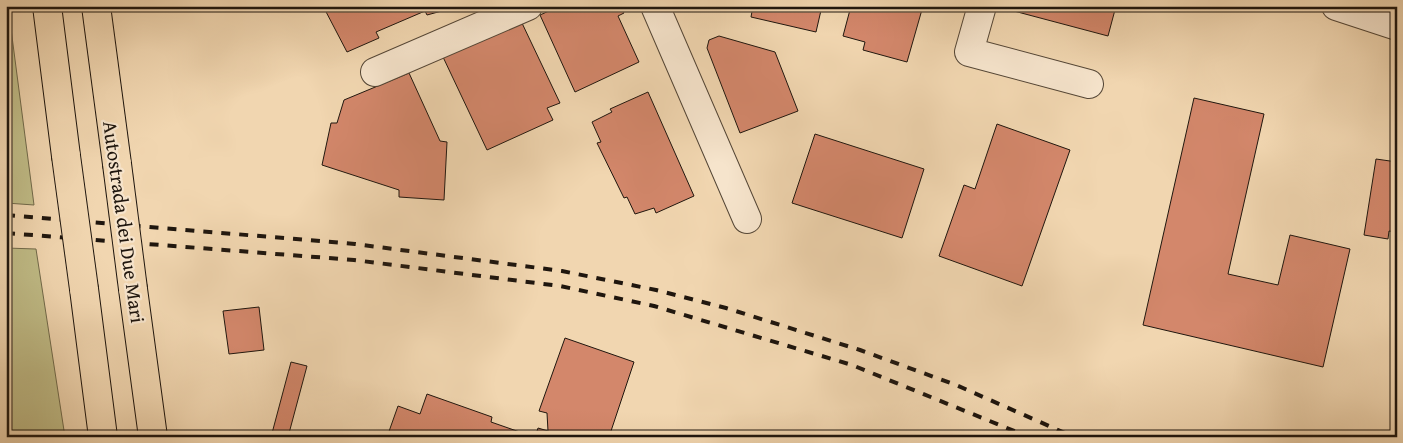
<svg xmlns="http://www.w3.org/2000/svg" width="1403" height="443" font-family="'Gentium Book Plus',serif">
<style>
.green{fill:#c0bc87;stroke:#70694a}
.building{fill:#d3876b;stroke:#1f160e}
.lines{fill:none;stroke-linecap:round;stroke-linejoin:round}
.minor-casing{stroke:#544636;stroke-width:30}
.highway-casing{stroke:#1f160e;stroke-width:30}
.minor{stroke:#f6e4cc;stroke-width:28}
.highway{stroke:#f1d6b0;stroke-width:28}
.rail{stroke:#1f160e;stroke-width:4;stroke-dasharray:9 9;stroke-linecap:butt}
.highway-bridge-casing{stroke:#1f160e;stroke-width:30;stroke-linecap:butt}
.highway-bridge{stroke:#f1d6b0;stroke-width:28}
.labels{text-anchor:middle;stroke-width:4.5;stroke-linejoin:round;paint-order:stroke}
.street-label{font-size:20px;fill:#1f160e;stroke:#f6e4cc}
</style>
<rect width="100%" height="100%" fill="#f1d6b0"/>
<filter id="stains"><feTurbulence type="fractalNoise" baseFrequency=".004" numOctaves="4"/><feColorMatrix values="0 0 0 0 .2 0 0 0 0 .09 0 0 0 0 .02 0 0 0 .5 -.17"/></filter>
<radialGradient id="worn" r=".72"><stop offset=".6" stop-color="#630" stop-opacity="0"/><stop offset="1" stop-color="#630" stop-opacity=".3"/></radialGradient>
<!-- green -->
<g class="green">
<path d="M 6,6 L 8,6 L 34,205 L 6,203 L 6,137 L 8,137 L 6,132 Z"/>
<path d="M 6,248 L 36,249 L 65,437 L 6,437 Z"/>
</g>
<!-- building -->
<g class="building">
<path d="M 323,6 L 448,6 L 449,9 L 427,15 L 425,11 L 376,32 L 379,38 L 347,52 Z"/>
<path d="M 560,6 L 620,6 L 624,13 L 618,16 L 639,62 L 575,92 L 540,15 Z"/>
<path d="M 753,6 L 822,6 L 816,32 L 751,17 Z"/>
<path d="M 851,6 L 923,6 L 907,62 L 863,50 L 865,42 L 843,36 Z"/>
<path d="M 995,6 L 1116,6 L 1108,36 Z"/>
<path d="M 521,21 L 560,103 L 547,108 L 553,120 L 487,150 L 443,57 Z"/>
<path d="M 719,36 L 775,52 L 798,111 L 740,133 L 707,48 L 709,40 Z"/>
<path d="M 409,73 L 440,141 L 447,142 L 444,200 L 399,197 L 399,190 L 322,165 L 331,123 L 337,123 L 344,100 Z"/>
<path d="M 648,92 L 694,196 L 656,213 L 654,208 L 635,214 L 627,197 L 624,198 L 597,143 L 601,142 L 592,122 L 612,112 L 610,109 Z"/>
<path d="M 1194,98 L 1264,114 L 1228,274 L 1278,285 L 1290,235 L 1350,249 L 1323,367 L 1143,325 Z"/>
<path d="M 997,124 L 1070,150 L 1022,286 L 939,256 L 964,185 L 975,189 Z"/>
<path d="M 815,134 L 924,169 L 902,238 L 792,203 Z"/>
<path d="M 1376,159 L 1397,162 L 1397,183 L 1392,212 L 1397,213 L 1397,232 L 1389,231 L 1388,239 L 1364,235 Z"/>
<path d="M 259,307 L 264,350 L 229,354 L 223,311 Z"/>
<path d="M 565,338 L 634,362 L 609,437 L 535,437 L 538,428 L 548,431 L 547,413 L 539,411 Z"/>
<path d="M 291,362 L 307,366 L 288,437 L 271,437 Z"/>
<path d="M 427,394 L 492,417 L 491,422 L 534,437 L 387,437 L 398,406 L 420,414 Z"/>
</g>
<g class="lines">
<!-- minor casing -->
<g class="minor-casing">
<g id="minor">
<path d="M 655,6 L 747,219"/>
<path d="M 982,6 L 969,52 L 1089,84"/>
<path d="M 1336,6 L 1397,26"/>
<path d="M 375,72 L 528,6"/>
</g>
</g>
<!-- highway casing -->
<g class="highway-casing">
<g id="highway">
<path d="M 47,6 L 66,156"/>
<path d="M 96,6 L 117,164"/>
<path d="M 84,289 L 103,437"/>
<path d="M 133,289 L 153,437"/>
</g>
</g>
<!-- minor -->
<use href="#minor" class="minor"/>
<!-- highway -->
<use href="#highway" class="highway"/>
<!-- rail -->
<g class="rail">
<path d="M 6,215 L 355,244 L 562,271 L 656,290 L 726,308 L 860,350 L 956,385 L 1074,437"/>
<path d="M 6,233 L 354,260 L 560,286 L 654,306 L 852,365 L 1029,437"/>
</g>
<!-- highway-bridge casing -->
<g class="highway-bridge-casing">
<g id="highway-bridge">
<path d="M 66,156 L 84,289"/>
<path d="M 117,164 L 133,289"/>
</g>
</g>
<!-- highway-bridge -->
<use href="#highway-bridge" class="highway-bridge"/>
</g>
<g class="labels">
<!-- street labels -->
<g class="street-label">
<text transform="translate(124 222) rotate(82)" y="7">Autostrada dei Due Mari</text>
</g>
</g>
<!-- margin -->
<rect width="1403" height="443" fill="none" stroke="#f1d6b0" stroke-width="25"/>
<rect x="8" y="8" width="1388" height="428" fill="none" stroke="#1f160e" stroke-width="2.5"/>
<rect x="12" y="12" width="1378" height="418" fill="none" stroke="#1f160e"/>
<rect width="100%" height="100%" filter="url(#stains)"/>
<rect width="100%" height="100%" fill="url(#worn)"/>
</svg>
